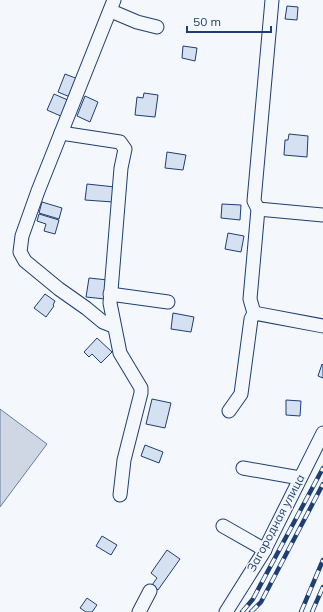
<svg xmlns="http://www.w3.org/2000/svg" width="323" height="612" font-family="Mulish,sans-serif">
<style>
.water{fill:#cfd7e4;stroke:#687fa3}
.building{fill:#d5e0f0;stroke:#1d3f73}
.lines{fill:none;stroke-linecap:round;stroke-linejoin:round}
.minor-casing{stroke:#1d3f73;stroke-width:15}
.minor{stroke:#f4f7fb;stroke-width:13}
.rail-casing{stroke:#1d3f73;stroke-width:4.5}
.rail{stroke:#f4f7fb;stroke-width:3;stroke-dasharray:9;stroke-linecap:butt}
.labels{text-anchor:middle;stroke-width:3;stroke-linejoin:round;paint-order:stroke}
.street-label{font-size:12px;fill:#1d3f73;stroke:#f4f7fb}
</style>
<rect width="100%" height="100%" fill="#f4f7fb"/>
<!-- water -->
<path class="water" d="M 0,409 L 47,444 L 0,507 Z"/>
<!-- building -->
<g class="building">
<path d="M 287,6 L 298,7 L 297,20 L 285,19 Z"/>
<path d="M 183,46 L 197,48 L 195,61 L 182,58 Z"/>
<path d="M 65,74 L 78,79 L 70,97 L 58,92 Z"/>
<path d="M 144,93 L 158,95 L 155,117 L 135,115 L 137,97 L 143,98 Z"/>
<path d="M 54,94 L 70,101 L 63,117 L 47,110 Z"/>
<path d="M 85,96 L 98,102 L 90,122 L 77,116 Z"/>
<path d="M 289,134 L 308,136 L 307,157 L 284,155 L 285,140 L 288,140 Z"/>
<path d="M 167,152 L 186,155 L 183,170 L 165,168 Z"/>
<path d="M 87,184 L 115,187 L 113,202 L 85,200 Z"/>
<path d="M 42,202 L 62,208 L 59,219 L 39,213 Z"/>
<path d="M 222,204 L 241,205 L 240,220 L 221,218 Z"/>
<path d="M 39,214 L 59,220 L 55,234 L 44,231 L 46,224 L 37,221 Z"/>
<path d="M 228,233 L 244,236 L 241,252 L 225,249 Z"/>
<path d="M 89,278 L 108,280 L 105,299 L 86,297 Z"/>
<path d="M 45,294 L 55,301 L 53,305 L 54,306 L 46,317 L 34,308 Z"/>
<path d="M 173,313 L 194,317 L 191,332 L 171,329 Z"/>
<path d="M 97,338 L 112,352 L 101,363 L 92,354 L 89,357 L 84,352 Z"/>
<path d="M 322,364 L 323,365 L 323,378 L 318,376 Z"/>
<path d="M 152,399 L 171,403 L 165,428 L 146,424 Z"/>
<path d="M 286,400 L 301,401 L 300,416 L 286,415 Z"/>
<path d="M 145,445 L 163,452 L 159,463 L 141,456 Z"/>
<path d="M 102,536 L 117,545 L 111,555 L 96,546 Z"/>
<path d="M 167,550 L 180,559 L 158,590 L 152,585 L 157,578 L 151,573 Z"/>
<path d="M 87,598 L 97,605 L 92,612 L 86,612 L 80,608 Z"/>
</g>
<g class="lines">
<!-- minor casing -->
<g class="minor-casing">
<g id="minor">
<path d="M 111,11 L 137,22 L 157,27"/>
<path d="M 61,133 L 120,142 L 125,149 L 121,168 L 110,303 L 120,353 L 141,388 L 141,393 L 124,460 L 120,495"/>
<path d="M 258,209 L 323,215"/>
<path d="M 110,294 L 168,302"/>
<path d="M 254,313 L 323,326"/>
<path d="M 113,326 L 103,322 L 86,308 L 59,289 L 25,261 L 20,252 L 22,236 L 38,191 L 114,0"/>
<path d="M 229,411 L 241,394 L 251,319 L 254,313 L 250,299 L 258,209 L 254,201 L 272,0"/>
<path d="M 243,468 L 300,478"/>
<path d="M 223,526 L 265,550"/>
<path d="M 139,612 L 150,591"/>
<path d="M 226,612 L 263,553 L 323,433"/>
</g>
</g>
<!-- minor -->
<use href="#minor" class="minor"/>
<!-- rail casing -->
<g class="rail-casing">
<g id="rail">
<path d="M 242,612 L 253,599 L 323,468"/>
<path d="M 251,612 L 261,602 L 323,484"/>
<path d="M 301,612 L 323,560"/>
<path d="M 312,612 L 323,587"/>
</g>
</g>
<!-- rail -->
<use href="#rail" class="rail"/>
</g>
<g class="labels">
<!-- street labels -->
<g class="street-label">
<text transform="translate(276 523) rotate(-62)" y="4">Загородная улица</text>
</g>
</g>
<!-- scale -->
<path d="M187 26v6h84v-6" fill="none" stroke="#1d3f73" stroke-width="2"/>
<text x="193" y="26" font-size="12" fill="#1d3f73" stroke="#f4f7fb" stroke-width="3" paint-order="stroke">50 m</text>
</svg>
